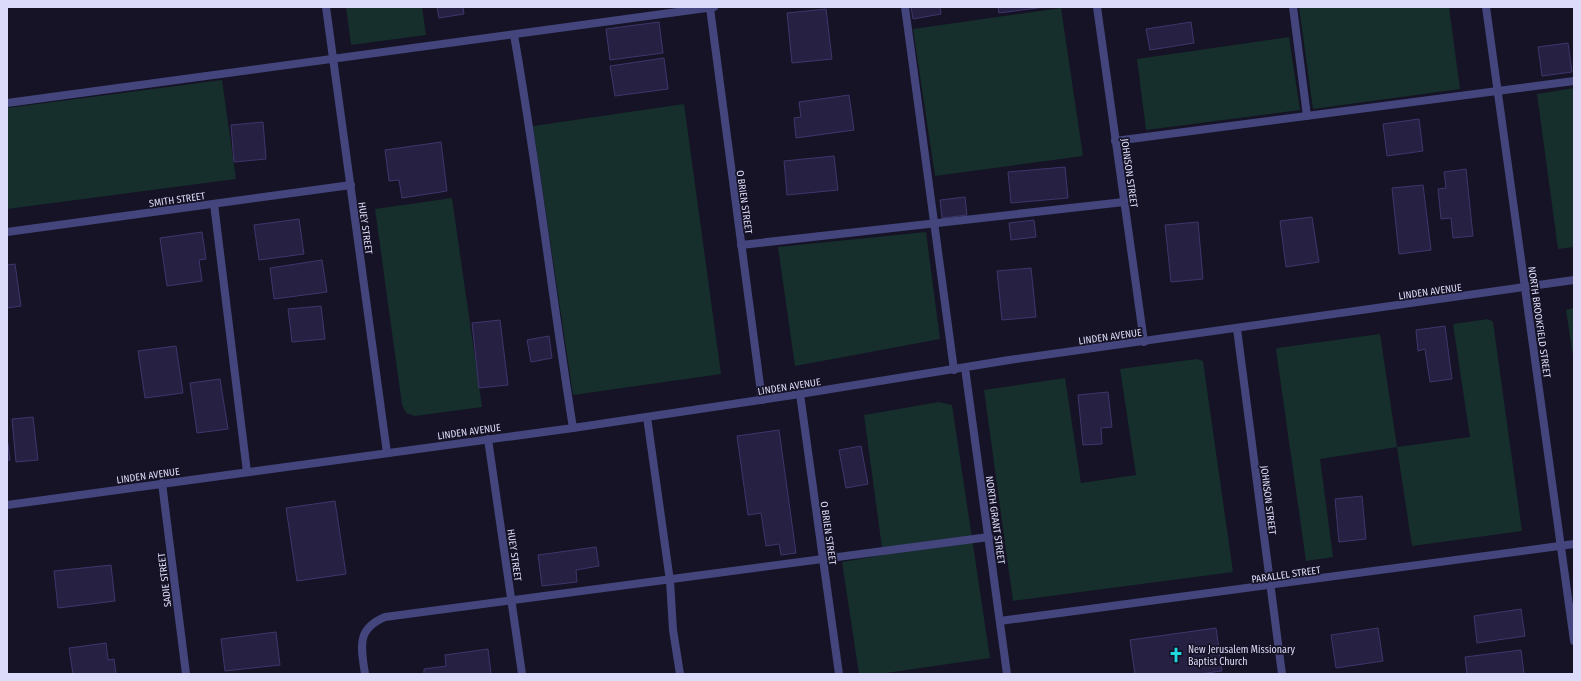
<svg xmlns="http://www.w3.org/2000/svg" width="1581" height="681" font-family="'Fira Sans Condensed',sans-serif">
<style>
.green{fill:#162e2c}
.building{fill:#262143;stroke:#3e366c}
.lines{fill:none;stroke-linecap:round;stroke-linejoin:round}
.service{stroke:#44457d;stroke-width:8}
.minor{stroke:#44457d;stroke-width:8}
.labels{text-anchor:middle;stroke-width:3.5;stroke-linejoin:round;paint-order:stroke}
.street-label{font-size:10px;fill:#dddbfa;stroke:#151325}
.poi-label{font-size:10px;fill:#dddbfa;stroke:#151325;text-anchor:start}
</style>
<rect width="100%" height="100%" fill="#151325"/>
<!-- green -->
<g class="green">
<path d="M 346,7 L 422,7 L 426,35 L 351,45 Z"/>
<path d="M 1299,7 L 1449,7 L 1460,89 L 1313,109 Z"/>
<path d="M 1061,8 L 1083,156 L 935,176 L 913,29 Z"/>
<path d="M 1289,37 L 1300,110 L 1146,130 L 1137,59 Z"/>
<path d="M 222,80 L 236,179 L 7,209 L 7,108 Z"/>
<path d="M 1574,88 L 1574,247 L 1558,249 L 1537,94 Z"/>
<path d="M 684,104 L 721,374 L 573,395 L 533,126 Z"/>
<path d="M 452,198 L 482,407 L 415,416 L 406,413 L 402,405 L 375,209 Z"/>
<path d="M 926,232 L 940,339 L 795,366 L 778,247 Z"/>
<path d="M 1574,308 L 1574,363 L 1566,310 Z"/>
<path d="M 1488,319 L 1493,322 L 1522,531 L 1412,546 L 1397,447 L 1320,459 L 1333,557 L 1306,561 L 1276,350 L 1277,348 L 1380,334 L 1397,447 L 1470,437 L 1453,324 Z"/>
<path d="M 1197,359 L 1203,361 L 1233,572 L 1013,601 L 984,390 L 1065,378 L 1081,483 L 1136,475 L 1120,369 Z"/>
<path d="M 939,402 L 952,405 L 990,658 L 879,674 L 859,674 L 842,562 L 883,555 L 864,415 Z"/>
</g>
<!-- building -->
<g class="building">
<path d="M 437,7 L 463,7 L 464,14 L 439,18 Z"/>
<path d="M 911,7 L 940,7 L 941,14 L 913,19 Z"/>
<path d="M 998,7 L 1045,7 L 999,13 Z"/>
<path d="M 826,9 L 832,59 L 792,63 L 787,13 Z"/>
<path d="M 659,22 L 663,53 L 610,60 L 606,29 Z"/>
<path d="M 1191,22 L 1194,43 L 1150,50 L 1146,29 Z"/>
<path d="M 1568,43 L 1572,72 L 1542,76 L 1538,47 Z"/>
<path d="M 664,58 L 668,89 L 615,96 L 610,66 Z"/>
<path d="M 849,95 L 854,130 L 796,138 L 794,118 L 801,117 L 799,102 Z"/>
<path d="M 1419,119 L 1423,151 L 1387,156 L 1383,124 Z"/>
<path d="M 263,122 L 266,159 L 234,162 L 231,125 Z"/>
<path d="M 441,142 L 447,191 L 402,198 L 399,180 L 389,181 L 385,150 Z"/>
<path d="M 834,156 L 838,190 L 787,195 L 784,161 Z"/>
<path d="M 1065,167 L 1068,198 L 1011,203 L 1008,172 Z"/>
<path d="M 1466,169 L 1473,236 L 1453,238 L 1451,218 L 1441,219 L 1438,189 L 1446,188 L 1444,172 Z"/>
<path d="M 1423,185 L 1431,250 L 1399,254 L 1392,188 Z"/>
<path d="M 965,197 L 967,215 L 942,218 L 940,200 Z"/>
<path d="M 1312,217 L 1319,262 L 1286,267 L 1280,221 Z"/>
<path d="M 299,219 L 304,254 L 259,260 L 254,225 Z"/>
<path d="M 1034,220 L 1036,237 L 1011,240 L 1009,223 Z"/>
<path d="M 1198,222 L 1203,279 L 1171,282 L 1165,225 Z"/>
<path d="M 202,232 L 206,259 L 199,260 L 202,281 L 167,286 L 160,238 Z"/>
<path d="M 322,260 L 327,292 L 274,299 L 270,268 Z"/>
<path d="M 15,264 L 21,306 L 7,308 L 7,265 Z"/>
<path d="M 1031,268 L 1036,317 L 1002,320 L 997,271 Z"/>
<path d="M 321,306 L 325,339 L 292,342 L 288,309 Z"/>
<path d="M 500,320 L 508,385 L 479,388 L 472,323 Z"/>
<path d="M 1445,326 L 1452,379 L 1430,382 L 1425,349 L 1418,351 L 1416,330 Z"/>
<path d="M 549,336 L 552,358 L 531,362 L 527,340 Z"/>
<path d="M 176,346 L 183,393 L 145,398 L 138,351 Z"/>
<path d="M 220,379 L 228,429 L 197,433 L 190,383 Z"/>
<path d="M 1108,392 L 1112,427 L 1101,428 L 1102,444 L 1083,445 L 1078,395 Z"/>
<path d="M 33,417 L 38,460 L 16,462 L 12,419 Z"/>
<path d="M 779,430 L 796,553 L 781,555 L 779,544 L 766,546 L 761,513 L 748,515 L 737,436 Z"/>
<path d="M 7,437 L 10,460 L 7,460 Z"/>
<path d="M 861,446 L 868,484 L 846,488 L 839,450 Z"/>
<path d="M 1362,496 L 1366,539 L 1339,542 L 1335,499 Z"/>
<path d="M 335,501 L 346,574 L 297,581 L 286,508 Z"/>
<path d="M 596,547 L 599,566 L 576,570 L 577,582 L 542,586 L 538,555 Z"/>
<path d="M 111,565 L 115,601 L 58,608 L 54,571 Z"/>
<path d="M 1521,609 L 1525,636 L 1477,643 L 1474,616 Z"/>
<path d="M 1216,628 L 1222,671 L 1199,674 L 1135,674 L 1130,640 Z"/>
<path d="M 1378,628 L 1383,661 L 1336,668 L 1331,635 Z"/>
<path d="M 276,632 L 280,665 L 225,671 L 221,639 Z"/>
<path d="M 106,643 L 108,660 L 114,659 L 116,674 L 73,674 L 69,648 Z"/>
<path d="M 488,649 L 491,674 L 424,674 L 424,669 L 446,666 L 445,655 Z"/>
<path d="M 1521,650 L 1524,674 L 1467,674 L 1465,657 Z"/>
</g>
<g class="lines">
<!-- service -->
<g class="service">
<path d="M 905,7 L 954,370"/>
<path d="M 1293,7 L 1307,116"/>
<path d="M 514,35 C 537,165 552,297 573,428"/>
<path d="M 7,103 L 714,7"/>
<path d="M 1115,141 L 1574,81"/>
<path d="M 214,204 L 247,472"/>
<path d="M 741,245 L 1124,202"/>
<path d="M 647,417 L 670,581 L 673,630 L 680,674"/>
<path d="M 365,674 C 361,647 356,629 385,617 C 586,590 788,564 989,537"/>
</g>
<!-- minor -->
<g class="minor">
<path d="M 326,7 L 387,453"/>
<path d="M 1097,7 L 1144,342"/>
<path d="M 1486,7 L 1574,641"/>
<path d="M 710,8 L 762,400"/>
<path d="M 7,232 L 351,185"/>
<path d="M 1237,329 L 1282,674"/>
<path d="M 965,368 L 1007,674"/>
<path d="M 800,394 L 839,674"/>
<path d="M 488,439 L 522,674"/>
<path d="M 162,483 L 186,674"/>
<path d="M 7,505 L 573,428 L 800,394 L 1009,360 L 1574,280"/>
<path d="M 1000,621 L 1574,544"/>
</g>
</g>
<!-- icons -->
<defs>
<g id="church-bare" transform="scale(1.2)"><path d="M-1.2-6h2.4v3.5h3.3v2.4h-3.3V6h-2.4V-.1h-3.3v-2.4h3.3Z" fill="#21d8e0" stroke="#151325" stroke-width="2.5" paint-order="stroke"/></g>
</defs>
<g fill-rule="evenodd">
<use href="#church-bare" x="1176" y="655"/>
</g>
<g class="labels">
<!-- street labels -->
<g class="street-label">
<text transform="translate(1130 173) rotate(82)" y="4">JOHNSON STREET</text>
<text transform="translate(177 199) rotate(-8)" y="4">SMITH STREET</text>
<text transform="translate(745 202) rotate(82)" y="4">O BRIEN STREET</text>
<text transform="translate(366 228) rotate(82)" y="4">HUEY STREET</text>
<text transform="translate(1430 291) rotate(-8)" y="4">LINDEN AVENUE</text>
<text transform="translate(1540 322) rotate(82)" y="4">NORTH BROOKFIELD STREET</text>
<text transform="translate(1110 336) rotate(-8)" y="4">LINDEN AVENUE</text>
<text transform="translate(789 386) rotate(-9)" y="4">LINDEN AVENUE</text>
<text transform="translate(469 431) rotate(-8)" y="4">LINDEN AVENUE</text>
<text transform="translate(148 475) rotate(-8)" y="4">LINDEN AVENUE</text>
<text transform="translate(1269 500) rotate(83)" y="4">JOHNSON STREET</text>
<text transform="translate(996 520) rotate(82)" y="4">NORTH GRANT STREET</text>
<text transform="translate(829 533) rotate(82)" y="4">O BRIEN STREET</text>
<text transform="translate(515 555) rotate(82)" y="4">HUEY STREET</text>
<text transform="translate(1286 574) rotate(-8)" y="4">PARALLEL STREET</text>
<text transform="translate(164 580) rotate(-97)" y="4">SADIE STREET</text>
</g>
<!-- poi labels -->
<g class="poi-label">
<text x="1188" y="653">New Jerusalem Missionary<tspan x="1188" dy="12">Baptist Church</tspan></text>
</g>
</g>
<!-- border -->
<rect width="1581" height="681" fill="none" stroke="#dddbfa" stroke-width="16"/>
</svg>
